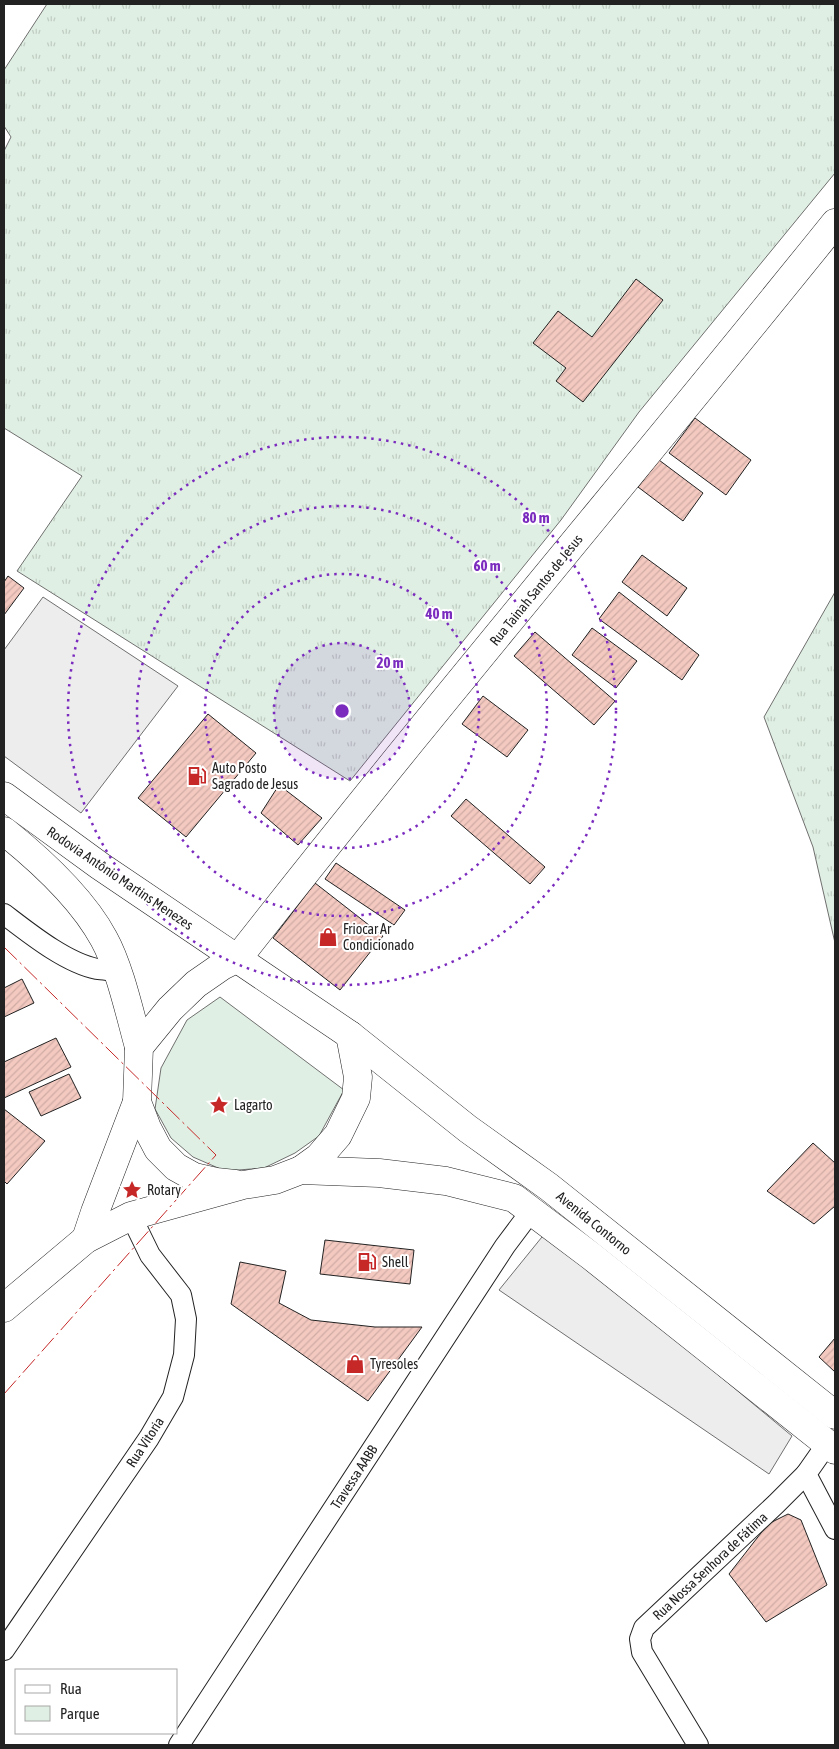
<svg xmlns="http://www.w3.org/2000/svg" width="839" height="1749" font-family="'Asap Condensed',sans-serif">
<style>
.grass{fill:url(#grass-tufts);stroke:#6f6f6f}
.green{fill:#e0efe3;stroke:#6f6f6f}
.parking{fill:#ededed;stroke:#6f6f6f}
.building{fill:url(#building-hatch);stroke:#222}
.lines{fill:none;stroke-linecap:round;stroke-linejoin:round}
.street-casing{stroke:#222;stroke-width:22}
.secondary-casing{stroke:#222;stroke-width:29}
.primary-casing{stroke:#222;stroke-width:29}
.street{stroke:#fff;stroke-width:20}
.secondary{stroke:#fff;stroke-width:28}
.primary{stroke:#fff;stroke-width:28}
.power{stroke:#c62828;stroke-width:1;stroke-dasharray:18 4 2.5 4;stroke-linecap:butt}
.ring{fill:none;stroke:#7b2cbf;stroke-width:2.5;stroke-dasharray:2.5 5}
.labels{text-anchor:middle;stroke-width:4;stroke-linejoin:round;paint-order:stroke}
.street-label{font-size:14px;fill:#222;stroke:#fff}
.poi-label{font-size:14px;fill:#222;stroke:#fff;text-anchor:start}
.centre{fill:#7b2cbf;stroke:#fff;stroke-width:2.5}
.ring-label{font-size:15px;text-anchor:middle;font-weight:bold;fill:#7b2cbf;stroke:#fff;stroke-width:4;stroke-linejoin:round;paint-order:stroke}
</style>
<defs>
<pattern id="grass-tufts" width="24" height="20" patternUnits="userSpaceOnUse" patternTransform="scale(1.25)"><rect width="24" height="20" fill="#e0efe3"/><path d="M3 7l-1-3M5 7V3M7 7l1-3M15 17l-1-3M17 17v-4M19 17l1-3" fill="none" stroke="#c0cdc2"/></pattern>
<pattern id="building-hatch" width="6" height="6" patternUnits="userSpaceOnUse" patternTransform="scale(1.25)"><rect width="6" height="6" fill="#f3c9c0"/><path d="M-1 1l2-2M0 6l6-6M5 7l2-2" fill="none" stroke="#d0aca5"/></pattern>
</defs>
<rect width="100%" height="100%" fill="#fff"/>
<!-- grass -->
<g class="grass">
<path d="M 47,4 L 835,4 L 835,173 L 639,412 L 561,520 L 350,781 L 17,571 L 82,476 L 4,428 L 4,151 L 11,137 L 4,126 L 4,70 Z"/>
<path d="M 835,592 L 835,943 L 813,847 L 764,717 Z"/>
</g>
<!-- green -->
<path class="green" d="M 220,997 L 344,1090 L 319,1136 L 295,1153 L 264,1168 L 225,1171 L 193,1157 L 171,1138 L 155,1109 L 161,1068 L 187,1020 Z"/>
<!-- parking -->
<g class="parking">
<path d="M 43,597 L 178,686 L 81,813 L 4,756 L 4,650 Z"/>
<path d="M 546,1232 L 792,1436 L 769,1474 L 499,1290 Z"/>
</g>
<!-- building -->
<g class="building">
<path d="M 636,279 L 663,300 L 583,402 L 556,381 L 566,368 L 533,343 L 558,311 L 592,337 Z"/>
<path d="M 695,418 L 751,460 L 726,495 L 669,453 Z"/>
<path d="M 659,460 L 703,493 L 683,521 L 638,487 Z"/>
<path d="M 642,555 L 687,588 L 667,616 L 622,582 Z"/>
<path d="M 8,576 L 24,588 L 4,615 L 4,582 Z"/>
<path d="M 619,592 L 699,655 L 682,680 L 599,619 Z"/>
<path d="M 592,628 L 637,661 L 616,688 L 572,655 Z"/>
<path d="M 535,632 L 615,701 L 594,725 L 514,656 Z"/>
<path d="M 483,696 L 528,730 L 507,757 L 462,724 Z"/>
<path d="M 208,714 L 256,753 L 186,837 L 138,798 Z"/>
<path d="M 279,785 L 322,818 L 298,845 L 261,813 Z"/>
<path d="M 466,799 L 545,867 L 530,884 L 451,816 Z"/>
<path d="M 336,863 L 405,910 L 394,925 L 325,879 Z"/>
<path d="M 315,883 L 383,936 L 340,990 L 273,938 Z"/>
<path d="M 22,979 L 34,1003 L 4,1017 L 4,988 Z"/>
<path d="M 56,1038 L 71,1067 L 4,1098 L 4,1062 Z"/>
<path d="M 69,1074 L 81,1098 L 41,1116 L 29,1092 Z"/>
<path d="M 4,1109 L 45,1141 L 7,1184 L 4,1181 Z"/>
<path d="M 813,1143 L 835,1163 L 835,1206 L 814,1224 L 767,1191 Z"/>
<path d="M 325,1240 L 414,1250 L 410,1284 L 320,1274 Z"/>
<path d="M 240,1262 L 286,1271 L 279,1303 L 311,1320 L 375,1327 L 422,1327 L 368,1401 L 231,1304 Z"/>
<path d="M 835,1338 L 835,1372 L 819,1357 Z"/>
<path d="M 788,1514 L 801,1520 L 827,1585 L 766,1622 L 729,1574 L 768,1524 Z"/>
</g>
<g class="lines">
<!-- street casing -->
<g class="street-casing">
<g id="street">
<path d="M 4,914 C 29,933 66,963 97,969 C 103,970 110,970 117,971"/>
<path d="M 827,1444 L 806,1474 L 835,1529"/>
<path d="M 4,1650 L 149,1438 L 173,1397 L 184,1355 L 186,1319 L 181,1295 L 150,1255 L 131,1216"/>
<path d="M 179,1745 L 505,1246 L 532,1210"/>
<path d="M 698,1745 L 642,1652 L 640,1639 L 644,1628 L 776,1504 L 806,1474"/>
</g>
</g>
<!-- secondary casing -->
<g class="secondary-casing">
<path id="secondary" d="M 238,958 C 433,709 637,469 835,223"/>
</g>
<!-- primary casing -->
<g class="primary-casing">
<g id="primary">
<path d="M 4,796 L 100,866 L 350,1035 L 468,1129 L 549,1187 L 835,1415"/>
<path d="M 4,831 C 39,859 82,898 104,939 C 120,968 130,1015 139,1047"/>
<path d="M 301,1170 L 319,1157 L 338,1135 L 356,1098 L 358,1077 L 350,1035"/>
<path d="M 235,1184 L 216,1182 L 194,1177 L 176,1167 L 158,1149 L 147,1128 L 137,1102 L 139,1047 L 170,1009 L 196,984 L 222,966 L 238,958"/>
<path d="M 86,1239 L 95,1212 L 137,1102"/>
<path d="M 4,1308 L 86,1239 L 131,1216 L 243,1185 L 275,1180 L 301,1170 L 379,1173 L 446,1181 L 514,1198 L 591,1256 L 835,1450"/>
</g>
</g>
<!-- street -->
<use href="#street" class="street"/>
<!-- secondary -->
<use href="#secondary" class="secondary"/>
<!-- primary -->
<use href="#primary" class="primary"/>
<!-- power -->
<path class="power" d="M 4,947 L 216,1155 L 4,1394"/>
</g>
<!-- distance rings -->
<circle cx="342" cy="711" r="68" fill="#7b2cbf" fill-opacity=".12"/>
<g class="ring">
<circle cx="342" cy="711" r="68"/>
<circle cx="342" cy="711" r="137"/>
<circle cx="342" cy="711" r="205"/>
<circle cx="342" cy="711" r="274"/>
</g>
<!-- icons -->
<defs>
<g id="fuel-bare" transform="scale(1.5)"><path d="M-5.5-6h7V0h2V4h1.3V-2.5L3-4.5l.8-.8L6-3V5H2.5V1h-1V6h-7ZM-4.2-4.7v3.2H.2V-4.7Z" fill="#c62828" stroke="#fff" stroke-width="2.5" paint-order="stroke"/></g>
<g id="shop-bare" transform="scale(1.5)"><path d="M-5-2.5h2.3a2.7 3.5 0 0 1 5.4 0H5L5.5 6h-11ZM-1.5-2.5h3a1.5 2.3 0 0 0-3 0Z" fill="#c62828" stroke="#fff" stroke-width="2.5" paint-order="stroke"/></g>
<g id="sight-bare" transform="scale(1.5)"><path d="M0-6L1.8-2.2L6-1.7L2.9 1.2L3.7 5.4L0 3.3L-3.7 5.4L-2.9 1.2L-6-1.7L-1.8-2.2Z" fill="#c62828" stroke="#fff" stroke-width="2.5" paint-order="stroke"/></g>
</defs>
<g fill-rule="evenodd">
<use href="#fuel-bare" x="197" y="776"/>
<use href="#shop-bare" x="328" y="937"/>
<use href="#sight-bare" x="219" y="1105"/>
<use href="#sight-bare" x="132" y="1190"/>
<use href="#fuel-bare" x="367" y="1262"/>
<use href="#shop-bare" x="355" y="1364"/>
</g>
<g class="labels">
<!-- street labels -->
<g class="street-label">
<text transform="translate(536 590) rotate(-51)" y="5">Rua Tainah Santos de Jesus</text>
<text transform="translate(120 878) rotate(34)" y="5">Rodovia Antônio Martins Menezes</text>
<text transform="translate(594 1223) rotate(39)" y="5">Avenida Contorno</text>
<text transform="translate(145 1442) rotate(-57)" y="5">Rua Vitoria</text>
<text transform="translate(354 1477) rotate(-57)" y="5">Travessa AABB</text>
<text transform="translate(710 1566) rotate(-43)" y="5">Rua Nossa Senhora de Fátima</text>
</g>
<!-- poi labels -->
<g class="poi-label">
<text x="212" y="773">Auto Posto<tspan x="212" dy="16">Sagrado de Jesus</tspan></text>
<text x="343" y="934">Friocar Ar<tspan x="343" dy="16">Condicionado</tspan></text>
<text x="234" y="1110">Lagarto</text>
<text x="147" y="1195">Rotary</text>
<text x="382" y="1267">Shell</text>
<text x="370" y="1369">Tyresoles</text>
</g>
</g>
<circle cx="342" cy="711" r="8" class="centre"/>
<g class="ring-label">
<text x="536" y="523">80 m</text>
<text x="487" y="571">60 m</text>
<text x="439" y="619">40 m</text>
<text x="390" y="668">20 m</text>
</g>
<!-- border -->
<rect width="839" height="1749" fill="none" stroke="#222222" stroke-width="10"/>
<!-- legend -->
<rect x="15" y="1669" width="162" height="65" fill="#ffffff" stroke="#a7a7a7"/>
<rect x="25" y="1685" width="25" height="8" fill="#ffffff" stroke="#a7a7a7"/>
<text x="60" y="1694" font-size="15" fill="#222222">Rua</text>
<rect x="25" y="1706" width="25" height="15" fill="#e0efe3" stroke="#a7a7a7"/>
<text x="60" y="1719" font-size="15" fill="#222222">Parque</text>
</svg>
